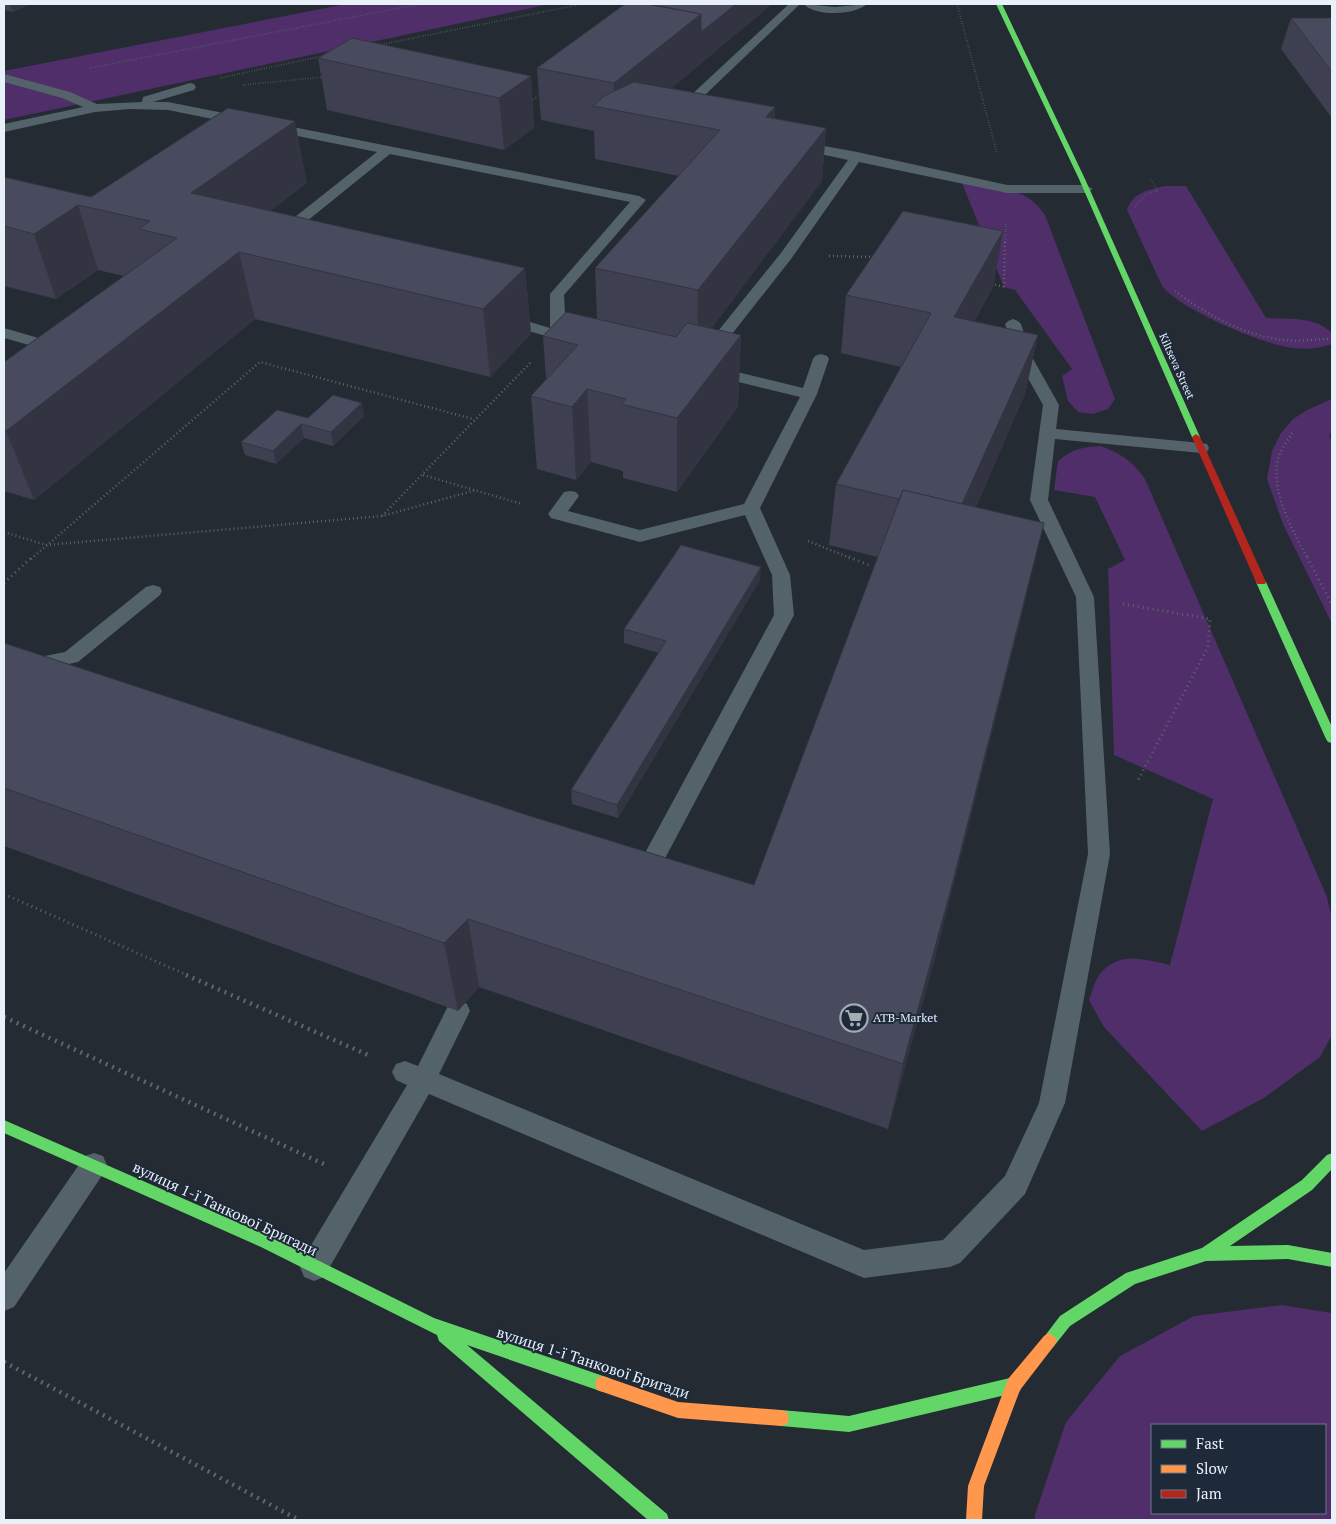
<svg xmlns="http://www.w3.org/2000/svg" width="1336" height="1524" font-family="'PT Serif',serif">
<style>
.green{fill:#4f2e69;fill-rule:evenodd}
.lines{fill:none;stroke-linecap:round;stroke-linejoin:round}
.path-far3{stroke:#5c666c;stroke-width:2;stroke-dasharray:0.5 2;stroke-linecap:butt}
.path-far2{stroke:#5c666c;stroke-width:2.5;stroke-dasharray:1 3;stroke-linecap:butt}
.path-far1{stroke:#5c666c;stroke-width:3;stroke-dasharray:1 4;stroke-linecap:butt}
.path{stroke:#5c666c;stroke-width:4.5;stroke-dasharray:2 5;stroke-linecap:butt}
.lane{fill:#546269;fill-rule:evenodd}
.fast{fill:#63d668;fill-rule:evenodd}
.slow{fill:#ff974d;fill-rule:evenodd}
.jam{fill:#b3261e;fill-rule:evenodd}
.wall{fill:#3e4051}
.shaded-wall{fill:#323442}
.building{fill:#484b5e;stroke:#323442}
.labels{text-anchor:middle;stroke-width:4;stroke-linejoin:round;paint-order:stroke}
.far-street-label{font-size:11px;fill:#e8f0fa;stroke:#1e2a39}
.poi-label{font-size:12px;fill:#e8f0fa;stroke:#1e2a39;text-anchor:start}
.near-street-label{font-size:15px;fill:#e8f0fa;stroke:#1e2a39}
</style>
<rect width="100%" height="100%" fill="#242b33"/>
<!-- green -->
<g class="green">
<path d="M 346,4 L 550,4 L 4,120 L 4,71 Z"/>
<path d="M 962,183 C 995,188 1025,185 1045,215 L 1115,399 L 1108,409 L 1093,414 L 1078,412 L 1068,401 L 1062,376 L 1072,369 L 1015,290 L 1004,287 Z"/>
<path d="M 1164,186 L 1186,186 L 1266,318 C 1288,319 1315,316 1332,333 L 1332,344 C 1320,348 1307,350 1294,348 C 1263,345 1181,310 1162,286 L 1127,210 C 1132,193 1148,190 1164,186 Z"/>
<path d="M 1332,399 L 1332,429 L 1329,436 L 1332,441 L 1332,624 L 1283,524 L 1267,479 L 1272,451 L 1281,433 L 1293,419 L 1307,410 Z"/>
<path d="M 1101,446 C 1121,454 1133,461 1145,479 L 1327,897 L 1332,919 L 1332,1035 L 1320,1057 L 1264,1098 L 1202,1131 L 1104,1027 L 1089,1000 C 1092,992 1095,980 1100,974 C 1120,950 1145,960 1170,965 L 1213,799 L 1114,755 L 1108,569 L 1125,560 L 1095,497 L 1054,490 L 1058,461 C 1072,449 1083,447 1101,446 Z"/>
<path d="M 1281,1305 L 1332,1313 L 1332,1520 L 1035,1520 L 1035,1515 L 1066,1422 L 1120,1356 L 1194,1316 ZM 1325,1425 L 1325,1513 L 1152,1513 L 1152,1425 Z"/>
</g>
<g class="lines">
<!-- path-far3 -->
<g class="path-far3">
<path d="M 957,4 L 997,153"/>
<path d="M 379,45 L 582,4"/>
<path d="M 90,68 L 420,4"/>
<path d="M 220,78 L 323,56"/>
<path d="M 243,85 L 324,77"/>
<path d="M 530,103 L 542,92"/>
<path d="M 1135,207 L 1146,194 L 1158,191 L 1150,178"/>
<path d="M 1005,242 L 1006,223"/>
</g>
<!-- path-far2 -->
<g class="path-far2">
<path d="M 829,256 L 875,257"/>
<path d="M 991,284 L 1004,287"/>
<path d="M 1004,287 L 1005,240"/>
<path d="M 1175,291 C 1205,314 1247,337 1285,340 C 1301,342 1316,339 1332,339"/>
<path d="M 1292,433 C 1287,442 1278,453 1277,464 C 1273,496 1293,532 1308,559"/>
<path d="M 423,475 L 522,504"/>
<path d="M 382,516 L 531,362"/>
<path d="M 4,532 L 46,545 L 382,516 L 476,490"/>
<path d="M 808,541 L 853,559"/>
<path d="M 31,559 L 260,362 L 473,419"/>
</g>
<!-- path-far1 -->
<g class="path-far1">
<path d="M 849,557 L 871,566"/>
<path d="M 1307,557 L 1332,605"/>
<path d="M 4,583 L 32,557"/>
<path d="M 1123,604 L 1210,619 L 1208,647 L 1137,782"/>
<path d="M 4,894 L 189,976"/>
</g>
<!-- path -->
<g class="path">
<path d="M 186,975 L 368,1055"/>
<path d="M 4,1017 L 326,1165"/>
<path d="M 4,1362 L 299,1520"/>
</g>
<!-- lane -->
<g class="lane">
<path d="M 789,4 L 800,4 L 683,116 L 675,116 L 673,113 L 675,110 Z"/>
<path d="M 804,4 L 835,7 L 867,4 C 856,15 814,17 804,4 Z"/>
<path d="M 4,74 L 70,92 L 97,104 L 142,102 L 143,97 L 190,83 L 194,84 L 196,87 L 194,90 L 153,102 L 168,102 L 639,196 L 646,200 L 564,295 L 566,332 L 575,335 L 578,338 L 575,341 L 570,343 L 498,322 L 495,319 L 498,316 L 503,314 L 550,328 L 550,294 L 630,202 L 390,154 L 286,238 L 281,239 L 274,235 L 276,232 L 377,152 L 168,110 L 130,109 L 95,112 L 4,132 L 4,124 L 83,107 L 62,98 L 4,82 Z"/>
<path d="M 797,141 L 857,152 L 1007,185 L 1086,185 L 1093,189 L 1086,193 L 1007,193 L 859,162 L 791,259 L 714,357 L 702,357 L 700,354 L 702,351 L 781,253 L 848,160 L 793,148 L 791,145 L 793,142 Z"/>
<path d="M 1013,319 L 1018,321 L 1021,324 L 1032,357 L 1059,405 L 1056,429 L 1201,443 L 1207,444 L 1209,448 L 1207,452 L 1201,453 L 1055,439 L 1048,500 L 1094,597 L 1110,854 L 1065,1103 L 1025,1194 L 960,1263 L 950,1267 L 864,1278 L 429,1094 L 324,1277 L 314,1281 L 304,1277 L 300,1267 L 304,1257 L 407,1085 L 396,1080 L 392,1072 L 396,1064 L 405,1061 L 418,1066 L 449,1004 L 458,1000 L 467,1004 L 470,1011 L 439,1074 L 864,1250 L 943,1240 L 1005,1176 L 1039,1103 L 1088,854 L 1076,597 L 1030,500 L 1043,405 L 1016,357 L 1005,324 L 1008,321 Z"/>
<path d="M 4,328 L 66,346 L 69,349 L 66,352 L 61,354 L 4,338 Z"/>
<path d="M 821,354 L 827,356 L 829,359 L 817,394 L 760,508 L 790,575 L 794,615 L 653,881 C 645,884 640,883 632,879 L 629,873 L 632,867 L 639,864 L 774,615 L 772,575 L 745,515 L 640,542 L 551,518 L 548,514 L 564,492 L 570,491 L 576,492 L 579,496 L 568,511 L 640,530 L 744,504 L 800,397 L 706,374 L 704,371 L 706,368 L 712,366 L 803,388 L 813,359 L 815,356 Z"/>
<path d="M 153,585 L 160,587 L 162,591 L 160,595 L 78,662 L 4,678 L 4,664 L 65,652 L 146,587 Z"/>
<path d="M 94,1153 L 103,1156 L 107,1165 L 103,1174 L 14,1307 L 4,1311 L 4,1273 L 85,1156 Z"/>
</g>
<!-- fast -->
<g class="fast">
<path d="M 996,4 L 1002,4 L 1085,179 L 1200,437 L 1199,439 L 1196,440 L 1192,437 L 1079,179 Z"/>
<path d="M 1261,579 L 1266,582 L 1332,727 L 1332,743 L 1328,742 L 1326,739 L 1256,582 Z"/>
<path d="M 4,1120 L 271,1237 L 434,1318 L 609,1378 L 611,1384 L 609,1390 L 603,1392 L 467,1345 L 667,1514 L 669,1520 L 648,1520 L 439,1341 L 437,1335 L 261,1247 L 4,1133 Z"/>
<path d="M 1332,1153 L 1332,1169 L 1312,1190 L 1230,1246 L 1288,1245 L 1332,1253 L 1332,1267 L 1288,1259 L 1206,1261 L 1135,1284 L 1070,1326 L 1054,1346 L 1049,1349 L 1044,1346 L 1041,1341 L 1060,1316 L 1126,1273 L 1202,1248 L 1302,1180 L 1327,1155 Z"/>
<path d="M 1014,1377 L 1020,1379 L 1022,1385 L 1020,1391 L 1014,1393 L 849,1432 L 781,1426 L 775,1424 L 773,1418 L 775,1412 L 781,1410 L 849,1416 Z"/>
</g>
<!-- slow -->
<g class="slow">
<path d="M 1049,1333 L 1054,1336 L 1057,1341 L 1054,1346 L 1020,1390 L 984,1486 L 982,1520 L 966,1520 L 968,1486 L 1008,1379 L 1044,1336 Z"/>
<path d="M 603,1376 L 678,1402 L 781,1410 L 787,1412 L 789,1418 L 787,1424 L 781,1426 L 678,1418 L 597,1390 L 595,1384 L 597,1378 Z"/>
</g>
<!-- jam -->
<path class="jam" d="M 1196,434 L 1200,437 L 1266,582 L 1265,584 L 1257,584 L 1256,582 L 1192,437 Z"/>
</g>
<!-- wall -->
<g class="wall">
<path d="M 4,4 L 30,4 L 13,12 L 4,10 Z"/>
<path d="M 650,4 L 772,4 L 671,88 L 775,107 L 775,119 L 826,128 L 822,181 L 711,329 L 741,335 L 738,407 L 677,492 L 623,478 L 623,471 L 591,462 L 576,480 L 537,469 L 531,396 L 546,379 L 543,336 L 597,319 L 595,268 L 679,176 L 595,159 L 594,131 L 541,120 L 537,68 Z"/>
<path d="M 1291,18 L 1332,18 L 1332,118 L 1281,49 Z"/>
<path d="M 318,58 L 531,76 L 534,128 L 504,150 L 327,110 Z"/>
<path d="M 4,177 L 91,197 L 307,183 L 270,211 L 525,268 L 531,334 L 490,377 L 255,319 L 34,500 L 4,491 L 4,362 L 124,276 L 98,270 L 56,299 L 4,286 Z"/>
<path d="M 1003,231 L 993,287 L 974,322 L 1038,335 L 1025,394 L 976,507 L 1027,593 L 935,958 L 888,1129 L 479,987 L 458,1011 L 4,846 L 4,643 L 530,816 L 754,885 L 878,557 L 829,545 L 836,484 L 901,367 L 841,353 L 846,295 Z"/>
<path d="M 364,416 L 333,446 L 304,438 L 276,464 L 245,455 L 241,442 L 308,418 Z"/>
<path d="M 760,580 L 618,818 L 572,804 L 571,790 L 659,653 L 624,643 L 624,629 Z"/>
</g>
<!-- shaded-wall -->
<g class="shaded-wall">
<path d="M 10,4 L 30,4 L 13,12 Z"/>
<path d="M 736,4 L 772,4 L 640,115 L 614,110 L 614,83 L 701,14 Z"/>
<path d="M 531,76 L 534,128 L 504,150 L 499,98 Z"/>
<path d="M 775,107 L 773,160 L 766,117 Z"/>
<path d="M 295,121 L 307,183 L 207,258 L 191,193 Z"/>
<path d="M 826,128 L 822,181 L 697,348 L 698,290 Z"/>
<path d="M 78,205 L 98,270 L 56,299 L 34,234 Z"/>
<path d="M 1003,231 L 993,287 L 944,376 L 954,317 Z"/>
<path d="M 239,252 L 255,319 L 34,500 L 6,431 Z"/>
<path d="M 525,268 L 531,334 L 490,377 L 483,309 Z"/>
<path d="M 741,335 L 738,407 L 677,492 L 677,418 Z"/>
<path d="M 1038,335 L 1025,394 L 947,575 L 958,513 Z"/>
<path d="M 587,389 L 591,462 L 576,480 L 572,407 Z"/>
<path d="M 362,403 L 364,416 L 333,446 L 331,432 Z"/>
<path d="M 301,424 L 304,438 L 276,464 L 273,451 Z"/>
<path d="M 1044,523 L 1027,593 L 935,958 L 888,1129 L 903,1064 Z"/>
<path d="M 761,567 L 760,580 L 618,818 L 617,805 Z"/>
<path d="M 468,919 L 479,987 L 458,1011 L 444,943 Z"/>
</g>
<!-- building -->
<g class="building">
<path d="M 625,4 L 647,4 L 701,14 L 614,83 L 537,68 Z"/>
<path d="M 649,4 L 736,4 L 701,32 L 701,14 Z"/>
<path d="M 1291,18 L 1332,18 L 1332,72 Z"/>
<path d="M 352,38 L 531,76 L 499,98 L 318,58 Z"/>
<path d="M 634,82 L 775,107 L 766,117 L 826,128 L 698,290 L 595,268 L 720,130 L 593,106 L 604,96 Z"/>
<path d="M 228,108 L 295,121 L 191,193 L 525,268 L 483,309 L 239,252 L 6,431 L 4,430 L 4,362 L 177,238 L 139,229 L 150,221 L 78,205 L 34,234 L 4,226 L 4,177 L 91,197 Z"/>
<path d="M 903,211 L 1003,231 L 954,317 L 1038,335 L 962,504 L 903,490 L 899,499 L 836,484 L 931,313 L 846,295 Z"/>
<path d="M 566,312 L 676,337 L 687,323 L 741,335 L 677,418 L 621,404 L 626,399 L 587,389 L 572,407 L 531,396 L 578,345 L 543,336 Z"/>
<path d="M 333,395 L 362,403 L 331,432 L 301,424 L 273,451 L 241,442 L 277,410 L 308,418 Z"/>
<path d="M 903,490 L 1044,523 L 951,889 L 903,1064 L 468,919 L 444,943 L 4,788 L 4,643 L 530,816 L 754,885 Z"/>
<path d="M 681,545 L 761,567 L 617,805 L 571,790 L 666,641 L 624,629 Z"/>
</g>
<!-- icons -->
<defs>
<g id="supermarket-ring" transform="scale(1.4375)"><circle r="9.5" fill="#1e2a39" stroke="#a3abb4" stroke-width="1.5"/><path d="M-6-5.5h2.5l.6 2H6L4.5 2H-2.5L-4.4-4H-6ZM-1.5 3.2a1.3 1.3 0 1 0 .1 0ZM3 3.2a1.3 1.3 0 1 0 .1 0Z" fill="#a3abb4"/></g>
</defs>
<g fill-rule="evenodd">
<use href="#supermarket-ring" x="854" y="1018"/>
</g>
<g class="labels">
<!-- far-street labels -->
<g class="far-street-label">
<text transform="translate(1177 366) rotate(66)" y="4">Kiltseva Street</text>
</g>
<!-- poi labels -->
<g class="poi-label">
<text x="873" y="1022">ATB-Market</text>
</g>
<!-- near-street labels -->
<g class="near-street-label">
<text transform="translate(225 1209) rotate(25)" y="5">вулиця 1-ї Танкової Бригади</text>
<text transform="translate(593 1363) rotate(18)" y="5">вулиця 1-ї Танкової Бригади</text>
</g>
</g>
<!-- border -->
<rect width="1336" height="1524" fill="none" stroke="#e8f0fa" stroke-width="10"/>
<!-- legend -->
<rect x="1151" y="1424" width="175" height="90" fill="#1e2a39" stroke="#6f7986"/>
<rect x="1161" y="1440" width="25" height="8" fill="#63d668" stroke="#6f7986"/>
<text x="1196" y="1449" font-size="15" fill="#e8f0fa">Fast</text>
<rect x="1161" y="1465" width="25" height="8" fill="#ff974d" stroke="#6f7986"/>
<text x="1196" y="1474" font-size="15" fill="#e8f0fa">Slow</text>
<rect x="1161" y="1490" width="25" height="8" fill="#b3261e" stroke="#6f7986"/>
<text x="1196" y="1499" font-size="15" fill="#e8f0fa">Jam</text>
</svg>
